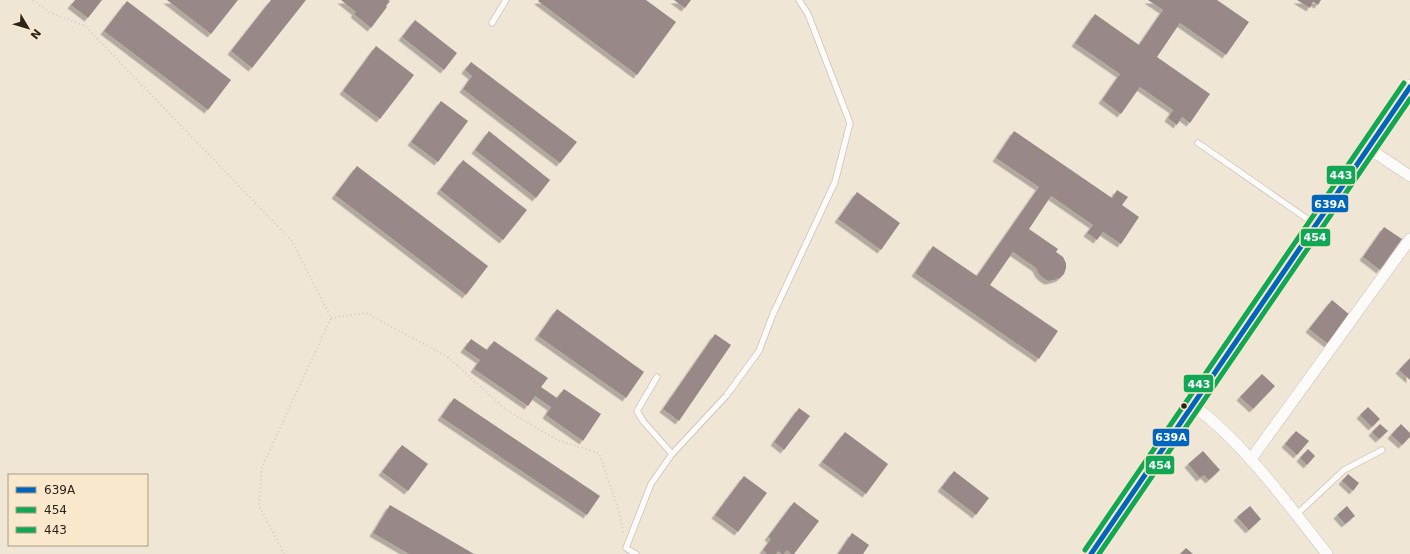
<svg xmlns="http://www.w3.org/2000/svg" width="1410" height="554" font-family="'DejaVu Sans',sans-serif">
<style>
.building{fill:#988887;filter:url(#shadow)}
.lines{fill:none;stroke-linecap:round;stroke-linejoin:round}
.lane-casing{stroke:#c9c1b5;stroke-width:7}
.street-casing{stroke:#c9c1b5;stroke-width:12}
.secondary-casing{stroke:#c9c1b5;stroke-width:16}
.path{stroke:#cfcbc6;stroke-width:2;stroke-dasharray:1 3;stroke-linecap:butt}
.lane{stroke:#fdfbf9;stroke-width:5.5}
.street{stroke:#fdfbf9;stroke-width:11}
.secondary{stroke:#fdfbf9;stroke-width:15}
.bus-1-casing{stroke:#fae8cc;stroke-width:8}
.bus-2-casing{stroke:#fae8cc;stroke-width:8}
.bus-3-casing{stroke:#fae8cc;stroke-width:8}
.bus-1{stroke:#0065bd;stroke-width:5}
.bus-2{stroke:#10a855;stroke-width:5}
.bus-3{stroke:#10a855;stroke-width:5}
.bus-dot{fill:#2b241a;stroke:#fae8cc;stroke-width:1.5}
.line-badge{stroke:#fae8cc;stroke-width:1.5}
.badge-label{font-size:11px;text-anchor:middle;font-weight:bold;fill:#fff}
</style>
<defs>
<filter id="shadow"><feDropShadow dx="-3.5" dy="3.5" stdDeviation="0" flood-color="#0004"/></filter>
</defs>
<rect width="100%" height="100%" fill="#f0e6d6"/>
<!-- building -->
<g class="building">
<path d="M 75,0 L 102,0 L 88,18 L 71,5 Z"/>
<path d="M 167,0 L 238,0 L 211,34 Z"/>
<path d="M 271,0 L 306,0 L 252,68 L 231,51 Z"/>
<path d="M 341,0 L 388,0 L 390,1 L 386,6 L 387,7 L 371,28 L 354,14 L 356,12 Z"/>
<path d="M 539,0 L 646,0 L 676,22 L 637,75 L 538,1 Z"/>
<path d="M 674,0 L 691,0 L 685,8 Z"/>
<path d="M 1148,0 L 1217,0 L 1249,22 L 1226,55 L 1180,23 L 1157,57 L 1210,94 L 1190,123 L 1182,117 L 1177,125 L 1168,118 L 1173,110 L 1140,87 L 1121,114 L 1102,100 L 1120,74 L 1075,43 L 1095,14 L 1139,45 L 1163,10 Z"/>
<path d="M 1297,0 L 1321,0 L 1318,5 L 1313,2 L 1310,8 Z"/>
<path d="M 127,1 L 231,80 L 208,110 L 104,31 Z"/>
<path d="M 415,20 L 457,53 L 444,70 L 402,37 Z"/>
<path d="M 376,46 L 414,75 L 380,119 L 343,91 Z"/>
<path d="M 471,62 L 577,142 L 560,163 L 463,89 L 472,76 L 465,70 Z"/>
<path d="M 441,101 L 468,121 L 438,162 L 411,142 Z"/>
<path d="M 489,131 L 550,180 L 536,198 L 475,150 Z"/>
<path d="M 1014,131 L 1112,198 L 1117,190 L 1128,197 L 1122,205 L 1139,217 L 1121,244 L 1103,232 L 1097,240 L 1087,233 L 1093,225 L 1051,196 L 1029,229 L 1058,249 L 1056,252 L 1063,257 L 1066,263 L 1066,268 L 1064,274 L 1060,278 L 1054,280 L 1048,281 L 1043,278 L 1039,274 L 1036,268 L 1013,252 L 990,285 L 1058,331 L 1039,359 L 915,273 L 933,246 L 977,276 L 1039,187 L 996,158 Z"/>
<path d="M 463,160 L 527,210 L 503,240 L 440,190 Z"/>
<path d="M 357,166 L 488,266 L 466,295 L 335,195 Z"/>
<path d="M 857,192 L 900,223 L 881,250 L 838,219 Z"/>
<path d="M 1384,227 L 1402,239 L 1380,270 L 1363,257 Z"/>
<path d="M 1332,300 L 1350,315 L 1328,344 L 1309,329 Z"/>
<path d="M 557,309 L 644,372 L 626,398 L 538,336 Z"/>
<path d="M 715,334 L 731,345 L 679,421 L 663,409 Z"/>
<path d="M 471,339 L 487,350 L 494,341 L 548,378 L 541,387 L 557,398 L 564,389 L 601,414 L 583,441 L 546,415 L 551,407 L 535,396 L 528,406 L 474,369 L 480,360 L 464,349 Z"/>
<path d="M 1410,358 L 1410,380 L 1399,370 Z"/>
<path d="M 1262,374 L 1275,386 L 1253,409 L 1240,397 Z"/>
<path d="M 454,398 L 600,496 L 587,515 L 441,417 Z"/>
<path d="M 1368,407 L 1380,419 L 1372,427 L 1360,415 Z"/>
<path d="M 799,408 L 810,416 L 784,450 L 774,442 Z"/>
<path d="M 1380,424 L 1388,431 L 1379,439 L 1372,432 Z"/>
<path d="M 1401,424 L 1410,433 L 1410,437 L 1402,445 L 1391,435 Z"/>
<path d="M 1296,431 L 1309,441 L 1297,455 L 1285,444 Z"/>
<path d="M 845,432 L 888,464 L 866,494 L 822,462 Z"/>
<path d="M 402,445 L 428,464 L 408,491 L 382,472 Z"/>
<path d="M 1308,449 L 1315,456 L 1307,465 L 1300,458 Z"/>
<path d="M 1203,451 L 1220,470 L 1209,480 L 1204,475 L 1200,478 L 1188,464 Z"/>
<path d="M 954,471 L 989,498 L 976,515 L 941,488 Z"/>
<path d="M 1348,474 L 1359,483 L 1353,491 L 1342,481 Z"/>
<path d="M 744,476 L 767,493 L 738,532 L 715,515 Z"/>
<path d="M 794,502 L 819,521 L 794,554 L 791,554 L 787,550 L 784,554 L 782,554 L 778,551 L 776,554 L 767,554 L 763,550 L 771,539 L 768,537 Z"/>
<path d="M 390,505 L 474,554 L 409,554 L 373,533 Z"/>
<path d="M 1250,506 L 1261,519 L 1249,530 L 1237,517 Z"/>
<path d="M 1347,506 L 1355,516 L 1345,524 L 1337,515 Z"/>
<path d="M 852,533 L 869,545 L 863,554 L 838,554 Z"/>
<path d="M 1186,548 L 1193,554 L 1180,554 Z"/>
</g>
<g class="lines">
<!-- lane casing -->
<g class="lane-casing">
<g id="lane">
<path d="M 492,23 L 506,0"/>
<path d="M 1198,143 L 1316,225"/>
<path d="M 657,377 L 637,411 L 643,421 L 672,454"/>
<path d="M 1296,515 L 1344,470 L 1382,450"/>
<path d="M 636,554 L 626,548 L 651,484 L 672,454 L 726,396 L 759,351 L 773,314 L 835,182 L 850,123 L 808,14 L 799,0"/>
</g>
</g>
<!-- street casing -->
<g class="street-casing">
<g id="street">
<path d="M 1368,148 L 1410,176"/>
<path d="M 1193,405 C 1246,445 1286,502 1327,554"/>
<path d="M 1251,459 L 1410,239"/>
</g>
</g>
<!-- secondary casing -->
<g class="secondary-casing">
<path id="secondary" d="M 1091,554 L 1410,87"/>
</g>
<!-- path -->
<g class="path">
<path d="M 33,0 L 49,12 L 85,26 L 292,241 L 331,318 L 262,467 L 259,505 L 284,554"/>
<path d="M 331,318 L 366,313 L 448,357 L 505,409 L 557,440 L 599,453 L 618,507 L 623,532"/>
</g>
<!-- lane -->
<use href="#lane" class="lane"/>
<!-- street -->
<use href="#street" class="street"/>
<!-- secondary -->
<use href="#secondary" class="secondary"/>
<!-- bus-1 casing -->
<g class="bus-1-casing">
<path id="bus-1" d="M 1091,554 L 1410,87"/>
</g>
<!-- bus-2 casing -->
<g class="bus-2-casing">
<path id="bus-2" d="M 1099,554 L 1410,99"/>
</g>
<!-- bus-3 casing -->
<g class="bus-3-casing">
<path id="bus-3" d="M 1085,550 L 1404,83"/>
</g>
<!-- bus-1 -->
<use href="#bus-1" class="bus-1"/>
<!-- bus-2 -->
<use href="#bus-2" class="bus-2"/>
<!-- bus-3 -->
<use href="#bus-3" class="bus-3"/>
</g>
<!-- markers -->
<circle class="bus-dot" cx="1184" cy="406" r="3.5"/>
<g class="line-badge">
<rect x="1326" y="165" width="30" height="20" rx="4" fill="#10a855"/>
<rect x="1311" y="194" width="38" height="19" rx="4" fill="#0065bd"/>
<rect x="1300" y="228" width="31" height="19" rx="4" fill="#10a855"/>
<rect x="1183" y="374" width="31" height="19" rx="4" fill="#10a855"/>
<rect x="1152" y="428" width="38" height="19" rx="4" fill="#0065bd"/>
<rect x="1145" y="455" width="30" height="20" rx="4" fill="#10a855"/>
</g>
<g class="badge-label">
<text x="1341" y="179">443</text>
<text x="1330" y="208">639А</text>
<text x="1315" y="241">454</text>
<text x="1199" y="388">443</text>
<text x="1171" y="441">639А</text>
<text x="1160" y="469">454</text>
</g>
<!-- legend -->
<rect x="8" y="474" width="140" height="72" fill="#fae8cc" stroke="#a79a85"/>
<rect x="16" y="487" width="20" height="6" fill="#0065bd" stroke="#a79a85"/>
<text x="44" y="494" font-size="12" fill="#2b241a">639А</text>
<rect x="16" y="507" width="20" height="6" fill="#10a855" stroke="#a79a85"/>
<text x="44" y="514" font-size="12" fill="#2b241a">454</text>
<rect x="16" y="527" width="20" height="6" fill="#10a855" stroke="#a79a85"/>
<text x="44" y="534" font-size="12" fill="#2b241a">443</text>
<!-- north arrow -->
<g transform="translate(28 28) rotate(128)" stroke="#fae8cc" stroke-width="3" paint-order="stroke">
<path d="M0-3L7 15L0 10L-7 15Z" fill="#2b241a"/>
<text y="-6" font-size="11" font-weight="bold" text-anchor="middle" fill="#2b241a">N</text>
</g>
</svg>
